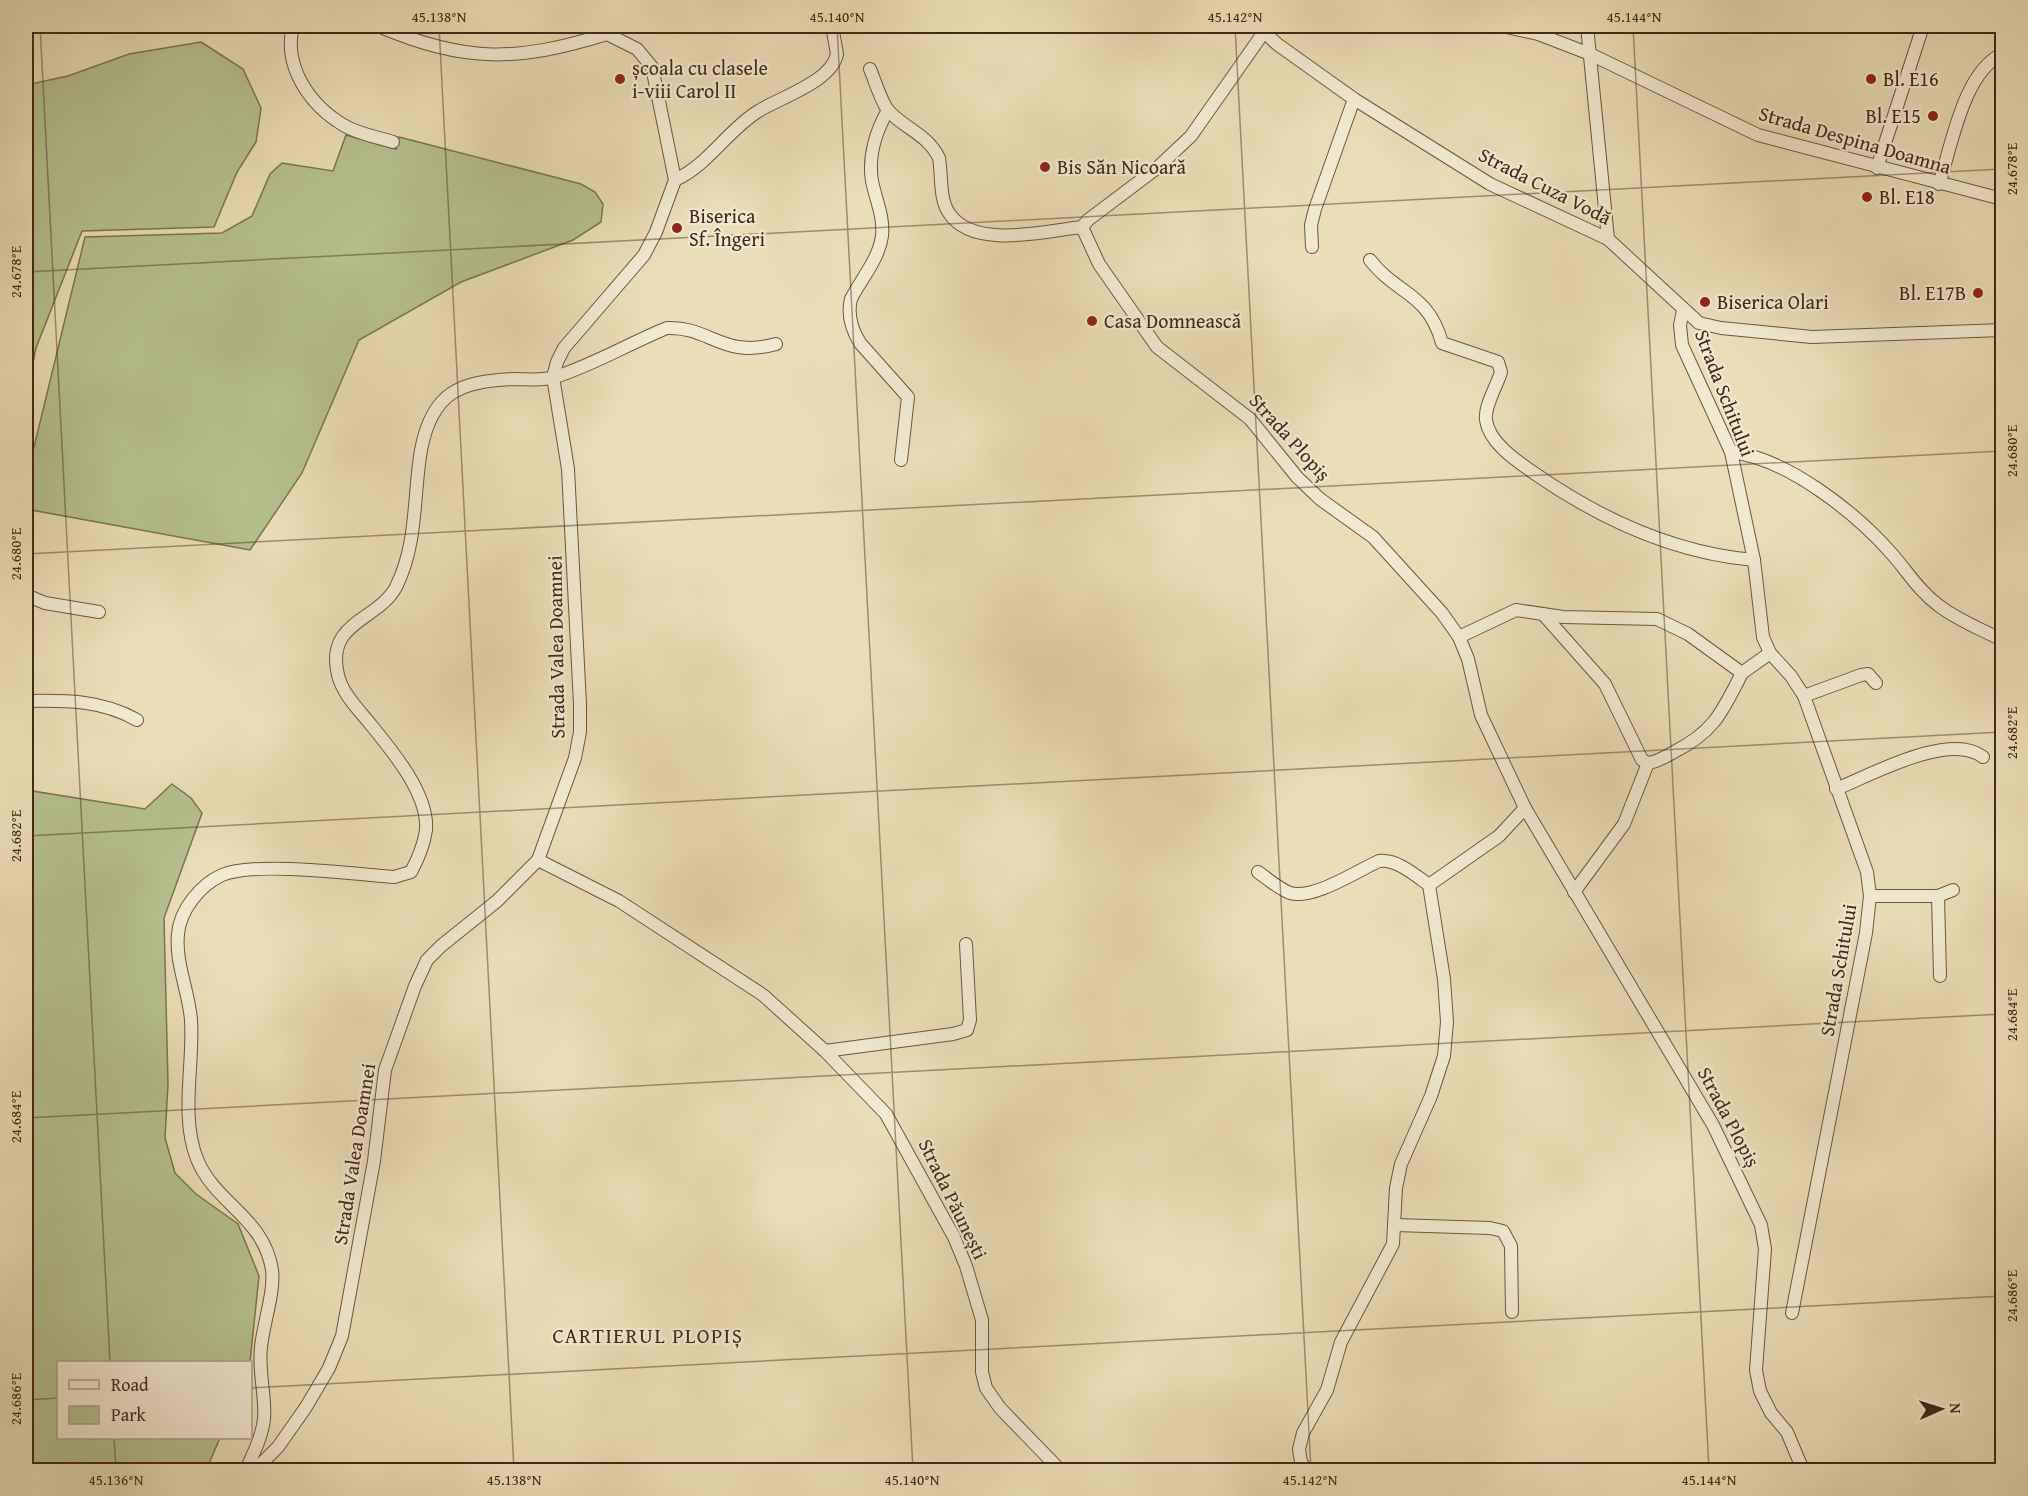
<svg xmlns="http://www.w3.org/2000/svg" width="2028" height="1496" font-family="'Gentium Book Plus',serif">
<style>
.green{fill:#b6c18f;stroke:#7c7454;stroke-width:1.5}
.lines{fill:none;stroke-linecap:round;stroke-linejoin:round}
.minor-casing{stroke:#6d5540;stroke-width:14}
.minor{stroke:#f2ead0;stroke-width:12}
.ticks{fill:none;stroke:#432719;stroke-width:1.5;stroke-opacity:0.45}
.poi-dot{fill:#8f2418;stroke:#f2ead0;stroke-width:2}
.labels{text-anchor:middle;stroke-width:4.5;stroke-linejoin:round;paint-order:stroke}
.poi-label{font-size:20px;fill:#432719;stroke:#f2ead0;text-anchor:start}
.street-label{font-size:20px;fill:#432719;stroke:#f2ead0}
.neighbourhood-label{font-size:21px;letter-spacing:1.5px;fill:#432719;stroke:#f2ead0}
.neatline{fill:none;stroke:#432719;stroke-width:2}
.ticks-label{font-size:15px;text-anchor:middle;fill:#432719}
</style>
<rect width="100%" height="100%" fill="#ebdeb7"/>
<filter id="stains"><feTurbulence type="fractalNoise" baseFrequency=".00333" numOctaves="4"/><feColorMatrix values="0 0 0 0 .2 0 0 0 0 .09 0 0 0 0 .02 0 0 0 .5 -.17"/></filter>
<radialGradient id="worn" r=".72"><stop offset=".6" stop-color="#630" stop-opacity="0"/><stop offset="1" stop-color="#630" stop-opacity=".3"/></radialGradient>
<!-- green -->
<g class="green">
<path d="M 201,42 L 243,69 L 261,108 L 256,142 L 237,172 L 214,227 L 82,231 L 36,348 L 26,397 L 26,85 L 68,76 L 129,54 Z"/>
<path d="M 346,135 L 396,149 L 399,137 L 581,184 L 595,192 L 603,204 L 601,222 L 573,240 L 461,282 L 359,340 L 302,473 L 250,550 L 26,509 L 26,480 L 85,237 L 222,233 L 252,216 L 270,174 L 282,163 L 333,171 Z"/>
<path d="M 172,784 L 191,798 L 202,813 L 164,918 L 168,1084 L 165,1138 L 175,1173 L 196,1194 L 238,1224 L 259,1276 L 250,1362 L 58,1362 L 58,1438 L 220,1438 L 206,1470 L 26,1470 L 26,790 L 145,809 Z"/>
</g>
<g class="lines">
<!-- minor casing -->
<g class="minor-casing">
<g id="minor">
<path d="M 293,26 C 283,66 309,105 345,126 C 359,134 377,137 393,142"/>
<path d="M 378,26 C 466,63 516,62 607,34"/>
<path d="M 1263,26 L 1264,32 L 1277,44 L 1354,99 L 1490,184 L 1608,239 L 1699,323 L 1721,328 L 1812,337 L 2002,330"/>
<path d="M 1502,26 L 1538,34 L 1590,54 L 1758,135 L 2002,199"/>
<path d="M 1587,26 L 1608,239"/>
<path d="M 870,69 C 875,81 880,98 887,109 C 901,127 927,133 939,158 C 942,174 939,199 949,213 C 973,250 1045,231 1082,227 L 1088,220 L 1157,168 L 1191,136 L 1264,32"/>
<path d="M 888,110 C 876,131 868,157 872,181 C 876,201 884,216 882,236 C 879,259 861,279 851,299 C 847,315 852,330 860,343 L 908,397 L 901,460"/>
<path d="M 1877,168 L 1923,26"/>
<path d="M 675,180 C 708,165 726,132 757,112 C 778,98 832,82 837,54 L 832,26"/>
<path d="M 1939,184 C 1952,145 1963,73 2002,54"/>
<path d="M 1082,227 L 1099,264 L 1157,347 L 1250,419 L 1297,477 L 1320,499 L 1373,537 L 1442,613 L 1459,637 L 1468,659 L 1481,715 L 1525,808 L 1713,1125 L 1761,1225 L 1765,1249 L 1756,1370 L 1760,1391 L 1771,1413 L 1787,1432 L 1803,1470"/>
<path d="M 1312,247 L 1311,225 L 1315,209 L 1354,99"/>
<path d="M 1370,260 C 1397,295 1428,292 1442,343 L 1498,362 L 1501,372 C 1497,386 1484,406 1486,420 C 1489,443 1517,461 1534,473 C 1600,519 1673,553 1754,560"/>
<path d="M 1683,310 L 1680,325 L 1682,345 L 1731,452 L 1754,560 L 1763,637 L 1770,653 L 1791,676 L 1804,696 L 1867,872 L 1870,896 L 1866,933 L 1792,1313"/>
<path d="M 1731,452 C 1787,458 1856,513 1892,554 C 1907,571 1919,591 1938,605 C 1957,620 1981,629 2002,640"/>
<path d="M 26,595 L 45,603 L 99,612"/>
<path d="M 1543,614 L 1605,684 L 1642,760 L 1648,763 C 1657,762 1665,757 1674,752 C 1715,731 1722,712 1742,673"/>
<path d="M 1459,637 L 1516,610 L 1563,617 L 1657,619 L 1688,634 L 1742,673 L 1770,653"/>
<path d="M 1804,696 L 1861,675 L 1868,674 L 1876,683"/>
<path d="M 26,701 C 65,700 102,700 137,720"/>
<path d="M 1836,789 C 1871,775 1950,731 1983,757"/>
<path d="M 538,860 L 619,901 L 763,995 L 825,1051 L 886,1114 L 954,1237 L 966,1266 L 982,1320 L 982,1372 L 986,1388 L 1000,1408 L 1060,1470"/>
<path d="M 1258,872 C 1268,879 1279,889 1290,893 C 1313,900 1357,871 1379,861 C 1397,859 1415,875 1429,885 L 1444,979 L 1447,1022 L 1444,1056 L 1431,1096 L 1401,1164 L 1396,1188 L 1393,1244 L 1341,1342 L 1327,1390 L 1303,1433 L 1299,1449 L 1301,1462 L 1307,1470"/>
<path d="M 1429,885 L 1499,836 L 1525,808"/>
<path d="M 1574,892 L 1624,824 L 1648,763"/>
<path d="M 1870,896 L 1938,896"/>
<path d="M 1940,976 L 1938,896 L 1953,890"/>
<path d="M 825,1051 L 953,1034 L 967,1030 L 970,1020 L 966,944"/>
<path d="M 1395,1225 L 1490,1228 L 1503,1231 L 1511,1246 L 1512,1312"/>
<path d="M 246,1470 C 253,1454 262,1437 264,1419 C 266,1396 258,1371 261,1347 C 263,1325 275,1291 272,1270 C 264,1217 215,1204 197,1159 C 180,1116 194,1065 191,1020 C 189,992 175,963 178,934 C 180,910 200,885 222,875 C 254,861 356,874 394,877 L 411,872 C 418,859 424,845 426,830 C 429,793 389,747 367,720 C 356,707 342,692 338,675 C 325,621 378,621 396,587 C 418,543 413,496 421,450 C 432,392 460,381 514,379 C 527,379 543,381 555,377 C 593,365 630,343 667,328 C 710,326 722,359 776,344"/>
<path d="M 255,1470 L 278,1447 L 306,1407 L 329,1368 L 342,1336 L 374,1161 L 385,1070 L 415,986 L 427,960 L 441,946 L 497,901 L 538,860 L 575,758 L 580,732 L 580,704 L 568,469 L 553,377 L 557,362 L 564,348 L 644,255 L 656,232 L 675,180 L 652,67 L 637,49 L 607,34"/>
</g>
</g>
<!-- minor -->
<use href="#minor" class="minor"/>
</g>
<!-- ticks -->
<path class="ticks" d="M 40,26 L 110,1362M 439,26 L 514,1470M 837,26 L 913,1470M 1235,26 L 1311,1470M 1633,26 L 1709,1470M 26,272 L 2002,169M 26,554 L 2002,451M 26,836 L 2002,732M 26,1118 L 2002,1014M 250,1388 L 2002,1296M 26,1400 L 58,1398M 114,1438 L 116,1470"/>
<!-- markers -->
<g class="poi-dot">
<circle cx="620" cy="79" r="6"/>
<circle cx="1871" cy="79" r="6"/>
<circle cx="1933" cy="116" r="6"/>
<circle cx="1045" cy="167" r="6"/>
<circle cx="1867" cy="197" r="6"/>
<circle cx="677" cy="228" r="6"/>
<circle cx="1978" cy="293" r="6"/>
<circle cx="1705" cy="302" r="6"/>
<circle cx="1092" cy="321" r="6"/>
</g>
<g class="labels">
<!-- poi labels -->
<g class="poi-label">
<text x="632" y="75">școala cu clasele<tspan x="632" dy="23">i-viii Carol II</tspan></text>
<text x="1883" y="86">Bl. E16</text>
<text x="1921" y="123" text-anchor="end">Bl. E15</text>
<text x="1057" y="174">Bis Săn Nicoară</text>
<text x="1879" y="204">Bl. E18</text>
<text x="689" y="223">Biserica<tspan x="689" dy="23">Sf. Îngeri</tspan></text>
<text x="1966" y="300" text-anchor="end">Bl. E17B</text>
<text x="1717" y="309">Biserica Olari</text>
<text x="1104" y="328">Casa Domnească</text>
</g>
<!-- street labels -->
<g class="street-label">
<text transform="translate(1855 140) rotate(16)" y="7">Strada Despina Doamna</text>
<text transform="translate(1545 186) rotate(27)" y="7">Strada Cuza Vodă</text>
<text transform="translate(1725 393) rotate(69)" y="7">Strada Schitului</text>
<text transform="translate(1290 437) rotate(48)" y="7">Strada Plopiș</text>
<text transform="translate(556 647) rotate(-91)" y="7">Strada Valea Doamnei</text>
<text transform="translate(1838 970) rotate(-80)" y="7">Strada Schitului</text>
<text transform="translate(1729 1117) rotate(62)" y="7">Strada Plopiș</text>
<text transform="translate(354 1154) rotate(-81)" y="7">Strada Valea Doamnei</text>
<text transform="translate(953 1199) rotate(64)" y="7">Strada Păunești</text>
</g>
<!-- neighbourhood labels -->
<g class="neighbourhood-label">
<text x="648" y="1343">CARTIERUL PLOPIȘ</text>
</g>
</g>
<!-- margin -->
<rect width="2028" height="1496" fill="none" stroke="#ebdeb7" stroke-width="66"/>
<!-- legend -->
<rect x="57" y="1361" width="195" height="78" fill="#f2ead0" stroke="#ac9c87" stroke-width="1.5"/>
<rect x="69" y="1380" width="30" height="9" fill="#f2ead0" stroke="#ac9c87" stroke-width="1.5"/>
<text x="111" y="1391" font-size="18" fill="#432719">Road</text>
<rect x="69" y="1406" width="30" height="18" fill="#b6c18f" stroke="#ac9c87" stroke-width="1.5"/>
<text x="111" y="1421" font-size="18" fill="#432719">Park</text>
<!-- north arrow -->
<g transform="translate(1941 1409) rotate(87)" stroke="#f2ead0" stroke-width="4.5" paint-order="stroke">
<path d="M0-4.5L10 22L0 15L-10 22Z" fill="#432719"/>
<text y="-9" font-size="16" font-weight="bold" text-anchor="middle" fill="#432719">N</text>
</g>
<rect x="33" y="33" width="1962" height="1430" class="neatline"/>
<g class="ticks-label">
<text x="439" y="22">45.138°N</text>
<text x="837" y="22">45.140°N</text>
<text x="1235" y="22">45.142°N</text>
<text x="1634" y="22">45.144°N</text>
<text transform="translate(2012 169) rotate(-90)" y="5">24.678°E</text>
<text transform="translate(16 272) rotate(-90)" y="5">24.678°E</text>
<text transform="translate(2012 451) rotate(-90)" y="5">24.680°E</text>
<text transform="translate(16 554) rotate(-90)" y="5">24.680°E</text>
<text transform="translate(2012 733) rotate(-90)" y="5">24.682°E</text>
<text transform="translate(16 836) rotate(-90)" y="5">24.682°E</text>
<text transform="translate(2012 1015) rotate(-90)" y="5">24.684°E</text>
<text transform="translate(16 1117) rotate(-90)" y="5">24.684°E</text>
<text transform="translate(2012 1296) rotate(-90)" y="5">24.686°E</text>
<text transform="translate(16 1399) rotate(-90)" y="5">24.686°E</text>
<text x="116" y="1485">45.136°N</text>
<text x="514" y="1485">45.138°N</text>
<text x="912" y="1485">45.140°N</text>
<text x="1310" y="1485">45.142°N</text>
<text x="1709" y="1485">45.144°N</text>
</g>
<rect width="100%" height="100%" filter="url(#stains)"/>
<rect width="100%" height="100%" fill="url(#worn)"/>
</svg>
